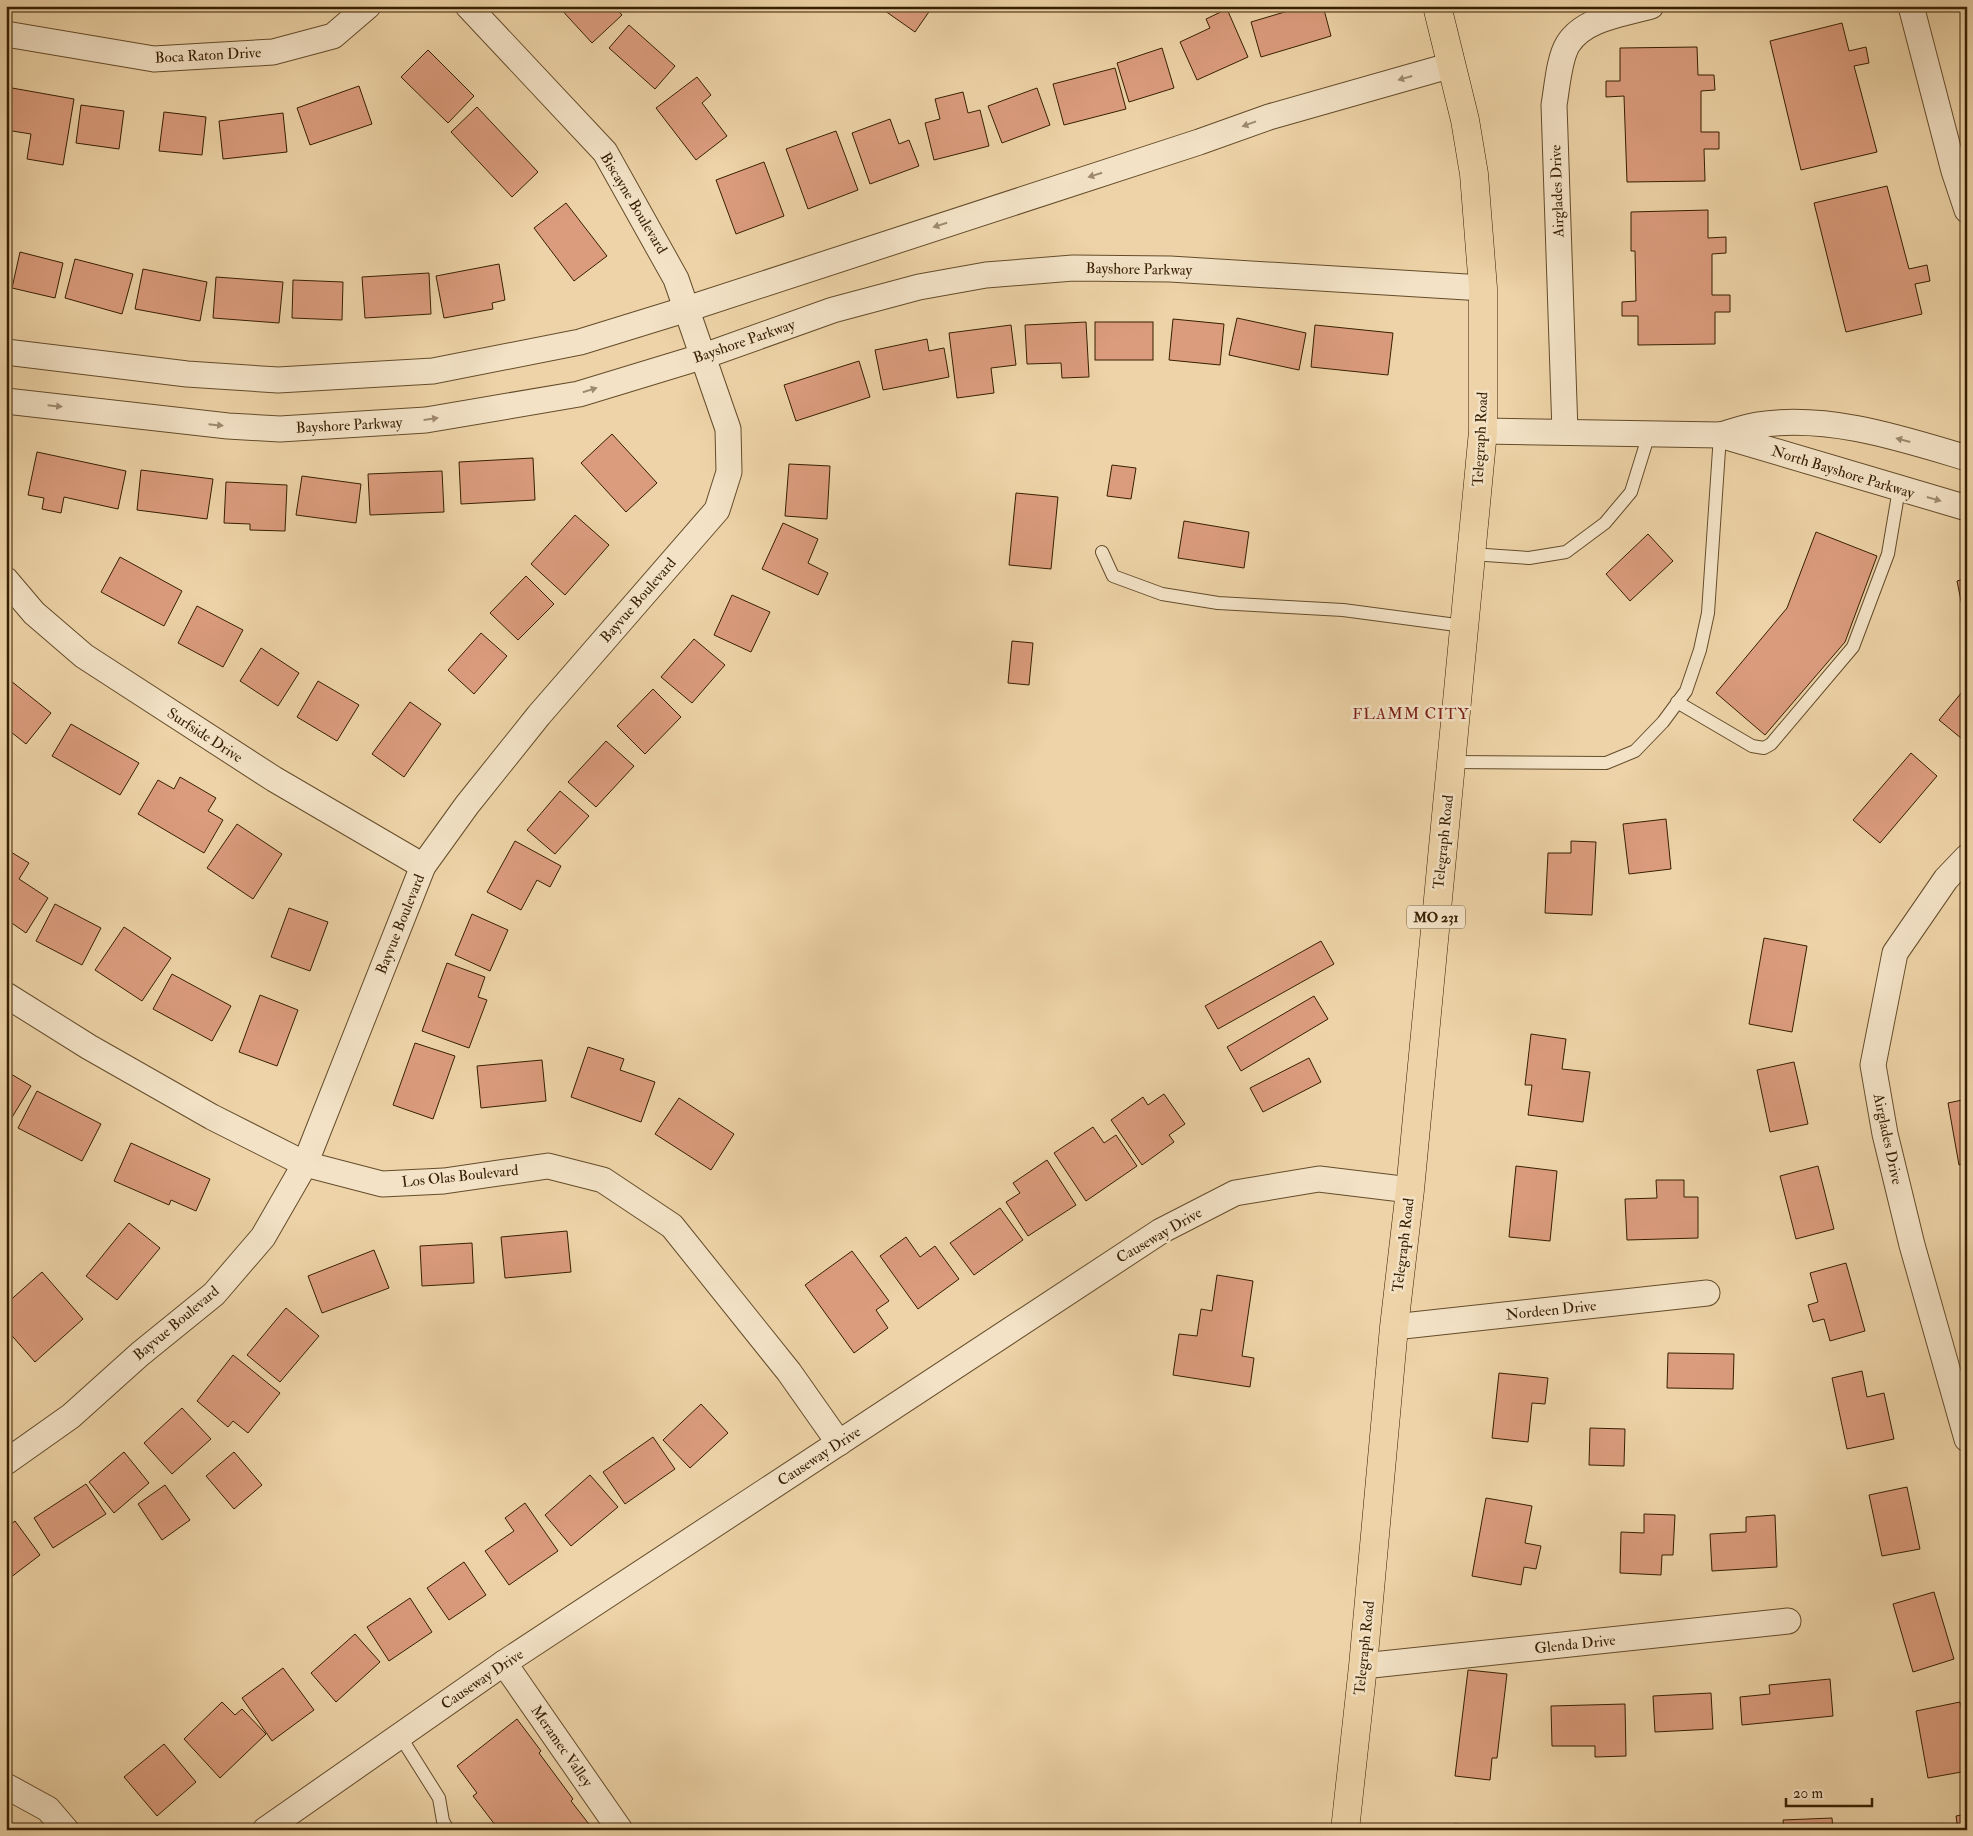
<svg xmlns="http://www.w3.org/2000/svg" width="1973" height="1836" font-family="'IM FELL Double Pica',serif">
<style>
.building{fill:#db9c7d;stroke:#371f01}
.lines{fill:none;stroke-linecap:round;stroke-linejoin:round}
.service-casing{stroke:#644c2a;stroke-width:14}
.minor-casing{stroke:#644c2a;stroke-width:27}
.primary-casing{stroke:#371f01;stroke-width:29}
.service{stroke:#f3e2c6;stroke-width:12}
.minor{stroke:#f3e2c6;stroke-width:25}
.primary{stroke:#edd3a7;stroke-width:28}
.oneway{fill:#9e8a6d}
.labels{text-anchor:middle;stroke-width:5;stroke-linejoin:round;paint-order:stroke}
.shield{fill:#f3e2c6;stroke:#6f5a3c;stroke-width:1}
.shield-label{font-size:14px;font-weight:bold;fill:#371f01}
.street-label{font-size:15px;fill:#371f01;stroke:#f3e2c6}
.neighbourhood-label{font-size:16px;letter-spacing:1px;fill:#7a1f14;stroke:#f3e2c6}
</style>
<rect width="100%" height="100%" fill="#edd3a7"/>
<filter id="stains"><feTurbulence type="fractalNoise" baseFrequency=".004" numOctaves="4"/><feColorMatrix values="0 0 0 0 .2 0 0 0 0 .09 0 0 0 0 .02 0 0 0 .5 -.17"/></filter>
<radialGradient id="worn" r=".72"><stop offset=".6" stop-color="#630" stop-opacity="0"/><stop offset="1" stop-color="#630" stop-opacity=".3"/></radialGradient>
<!-- building -->
<g class="building">
<path d="M 558,6 L 614,6 L 622,15 L 592,43 Z"/>
<path d="M 878,6 L 933,6 L 915,32 Z"/>
<path d="M 1305,6 L 1323,6 L 1331,36 L 1261,57 L 1251,22 Z"/>
<path d="M 1227,9 L 1248,57 L 1197,80 L 1180,42 L 1210,28 L 1206,19 Z"/>
<path d="M 1842,23 L 1849,51 L 1866,47 L 1869,63 L 1854,66 L 1877,152 L 1801,170 L 1770,41 Z"/>
<path d="M 629,25 L 675,66 L 655,89 L 609,48 Z"/>
<path d="M 1697,47 L 1698,75 L 1714,75 L 1715,90 L 1701,91 L 1701,132 L 1719,132 L 1719,149 L 1704,149 L 1705,181 L 1627,182 L 1624,96 L 1606,97 L 1606,81 L 1620,81 L 1620,48 Z"/>
<path d="M 1162,48 L 1174,88 L 1129,102 L 1117,63 Z"/>
<path d="M 428,50 L 474,96 L 448,123 L 401,77 Z"/>
<path d="M 1115,68 L 1126,109 L 1064,125 L 1053,84 Z"/>
<path d="M 697,77 L 711,95 L 702,103 L 727,136 L 696,160 L 656,108 Z"/>
<path d="M 359,86 L 372,124 L 310,145 L 297,108 Z"/>
<path d="M 12,88 L 74,99 L 63,165 L 27,159 L 31,134 L 6,130 Z"/>
<path d="M 1037,88 L 1050,125 L 1002,143 L 988,106 Z"/>
<path d="M 963,92 L 968,113 L 980,110 L 989,146 L 934,160 L 925,123 L 940,119 L 935,99 Z"/>
<path d="M 81,105 L 124,111 L 119,149 L 76,143 Z"/>
<path d="M 477,107 L 538,172 L 512,197 L 451,132 Z"/>
<path d="M 164,112 L 206,117 L 202,155 L 159,151 Z"/>
<path d="M 283,113 L 287,152 L 223,159 L 219,121 Z"/>
<path d="M 890,119 L 899,144 L 909,140 L 919,166 L 870,184 L 852,133 Z"/>
<path d="M 836,131 L 858,190 L 808,209 L 786,149 Z"/>
<path d="M 764,162 L 784,216 L 736,234 L 716,180 Z"/>
<path d="M 1887,186 L 1909,269 L 1927,265 L 1930,281 L 1915,284 L 1922,314 L 1846,332 L 1814,203 Z"/>
<path d="M 566,203 L 607,256 L 574,281 L 534,228 Z"/>
<path d="M 1708,210 L 1708,238 L 1726,237 L 1726,253 L 1712,254 L 1712,295 L 1730,295 L 1730,312 L 1715,312 L 1715,344 L 1638,345 L 1638,316 L 1622,316 L 1622,302 L 1636,301 L 1635,251 L 1631,251 L 1631,212 Z"/>
<path d="M 20,252 L 63,263 L 55,298 L 12,288 Z"/>
<path d="M 75,259 L 133,274 L 122,314 L 65,298 Z"/>
<path d="M 499,264 L 505,300 L 492,303 L 493,309 L 444,318 L 436,276 Z"/>
<path d="M 143,269 L 207,282 L 200,321 L 135,309 Z"/>
<path d="M 429,273 L 431,314 L 365,318 L 362,277 Z"/>
<path d="M 216,277 L 283,282 L 279,323 L 213,318 Z"/>
<path d="M 293,280 L 343,282 L 342,320 L 292,318 Z"/>
<path d="M 1237,318 L 1306,333 L 1299,370 L 1229,355 Z"/>
<path d="M 1173,319 L 1224,324 L 1220,365 L 1169,360 Z"/>
<path d="M 1086,322 L 1089,377 L 1062,378 L 1061,363 L 1027,364 L 1025,325 Z"/>
<rect x="1095" y="322" width="58" height="38"/>
<path d="M 1011,325 L 1016,365 L 991,368 L 994,393 L 957,398 L 949,333 Z"/>
<path d="M 1315,325 L 1393,333 L 1388,375 L 1311,367 Z"/>
<path d="M 927,339 L 929,351 L 944,348 L 949,377 L 883,390 L 875,350 Z"/>
<path d="M 859,361 L 870,397 L 796,421 L 784,385 Z"/>
<path d="M 612,434 L 657,483 L 626,512 L 581,463 Z"/>
<path d="M 37,452 L 126,471 L 118,509 L 64,497 L 61,513 L 42,509 L 44,498 L 28,495 Z"/>
<path d="M 533,458 L 535,500 L 461,504 L 459,462 Z"/>
<path d="M 789,464 L 830,466 L 827,519 L 785,516 Z"/>
<path d="M 1112,465 L 1136,468 L 1131,499 L 1107,496 Z"/>
<path d="M 141,470 L 213,479 L 207,519 L 137,510 Z"/>
<path d="M 442,471 L 444,512 L 370,515 L 368,474 Z"/>
<path d="M 302,476 L 361,484 L 356,523 L 296,515 Z"/>
<path d="M 226,482 L 287,485 L 285,531 L 250,530 L 250,524 L 224,523 Z"/>
<path d="M 1016,493 L 1058,497 L 1051,569 L 1009,565 Z"/>
<path d="M 575,515 L 609,545 L 565,595 L 531,564 Z"/>
<path d="M 1184,521 L 1249,532 L 1244,568 L 1178,558 Z"/>
<path d="M 783,523 L 818,539 L 808,563 L 828,573 L 818,595 L 762,569 Z"/>
<path d="M 1816,532 L 1877,556 L 1845,642 L 1765,735 L 1716,693 L 1787,608 Z"/>
<path d="M 1648,534 L 1673,561 L 1630,601 L 1606,574 Z"/>
<path d="M 120,557 L 182,591 L 164,626 L 101,592 Z"/>
<path d="M 526,576 L 554,604 L 518,640 L 490,613 Z"/>
<path d="M 1967,578 L 1967,626 L 1966,626 L 1957,581 Z"/>
<path d="M 732,595 L 770,612 L 751,652 L 714,635 Z"/>
<path d="M 197,606 L 243,630 L 223,667 L 178,643 Z"/>
<path d="M 481,633 L 507,656 L 474,694 L 448,670 Z"/>
<path d="M 694,639 L 725,665 L 692,703 L 661,677 Z"/>
<path d="M 1012,641 L 1033,643 L 1029,685 L 1008,683 Z"/>
<path d="M 261,648 L 299,673 L 278,706 L 240,681 Z"/>
<path d="M 6,677 L 51,713 L 26,744 L 6,728 Z"/>
<path d="M 318,681 L 359,705 L 337,741 L 297,717 Z"/>
<path d="M 1967,686 L 1967,743 L 1939,720 Z"/>
<path d="M 653,689 L 681,717 L 645,754 L 617,726 Z"/>
<path d="M 410,702 L 441,724 L 404,777 L 372,754 Z"/>
<path d="M 71,724 L 139,763 L 120,795 L 52,756 Z"/>
<path d="M 606,741 L 634,766 L 596,807 L 568,782 Z"/>
<path d="M 1911,753 L 1937,776 L 1880,843 L 1853,820 Z"/>
<path d="M 180,777 L 216,798 L 208,811 L 223,820 L 204,853 L 138,814 L 158,780 L 174,789 Z"/>
<path d="M 560,791 L 589,816 L 555,854 L 527,830 Z"/>
<path d="M 1666,819 L 1671,869 L 1629,874 L 1623,824 Z"/>
<path d="M 237,824 L 282,854 L 253,899 L 207,868 Z"/>
<path d="M 515,841 L 561,866 L 550,887 L 537,880 L 521,910 L 487,892 Z"/>
<path d="M 1571,841 L 1596,842 L 1592,915 L 1545,913 L 1548,853 L 1571,853 Z"/>
<path d="M 6,849 L 29,863 L 19,879 L 48,898 L 26,933 L 6,919 Z"/>
<path d="M 55,904 L 101,928 L 82,965 L 36,941 Z"/>
<path d="M 289,908 L 328,922 L 310,971 L 271,957 Z"/>
<path d="M 472,914 L 508,930 L 490,971 L 455,955 Z"/>
<path d="M 124,927 L 171,958 L 142,1001 L 95,970 Z"/>
<path d="M 1764,938 L 1807,946 L 1792,1032 L 1749,1024 Z"/>
<path d="M 1321,941 L 1334,964 L 1218,1029 L 1205,1006 Z"/>
<path d="M 447,963 L 485,977 L 478,997 L 487,1000 L 469,1048 L 422,1031 Z"/>
<path d="M 172,974 L 231,1006 L 212,1041 L 153,1009 Z"/>
<path d="M 260,995 L 298,1010 L 277,1066 L 239,1052 Z"/>
<path d="M 1314,996 L 1328,1019 L 1241,1071 L 1227,1047 Z"/>
<path d="M 1531,1034 L 1566,1039 L 1562,1069 L 1590,1072 L 1583,1122 L 1528,1115 L 1532,1085 L 1525,1085 Z"/>
<path d="M 415,1043 L 455,1056 L 433,1119 L 393,1105 Z"/>
<path d="M 588,1047 L 624,1059 L 620,1070 L 655,1082 L 641,1122 L 571,1097 Z"/>
<path d="M 1309,1058 L 1321,1082 L 1263,1112 L 1250,1088 Z"/>
<path d="M 542,1060 L 546,1101 L 481,1108 L 477,1066 Z"/>
<path d="M 1794,1062 L 1808,1124 L 1770,1132 L 1757,1070 Z"/>
<path d="M 6,1071 L 31,1086 L 11,1119 L 6,1116 Z"/>
<path d="M 37,1091 L 101,1124 L 82,1161 L 18,1128 Z"/>
<path d="M 1164,1094 L 1185,1124 L 1169,1135 L 1174,1142 L 1142,1165 L 1111,1120 L 1143,1097 L 1148,1105 Z"/>
<path d="M 679,1098 L 734,1134 L 711,1170 L 655,1134 Z"/>
<path d="M 1967,1099 L 1967,1163 L 1959,1165 L 1948,1103 Z"/>
<path d="M 1093,1127 L 1104,1143 L 1116,1135 L 1137,1166 L 1086,1201 L 1054,1153 Z"/>
<path d="M 131,1143 L 210,1179 L 196,1211 L 171,1200 L 169,1205 L 114,1181 Z"/>
<path d="M 1047,1160 L 1076,1205 L 1028,1236 L 1006,1202 L 1020,1193 L 1013,1183 Z"/>
<path d="M 1516,1166 L 1557,1171 L 1550,1241 L 1509,1237 Z"/>
<path d="M 1818,1166 L 1834,1229 L 1796,1239 L 1780,1176 Z"/>
<path d="M 1656,1180 L 1684,1180 L 1684,1197 L 1698,1197 L 1698,1238 L 1627,1240 L 1625,1199 L 1657,1198 Z"/>
<path d="M 1000,1208 L 1023,1240 L 974,1275 L 950,1243 Z"/>
<path d="M 129,1223 L 160,1248 L 117,1300 L 86,1276 Z"/>
<path d="M 567,1231 L 571,1272 L 505,1278 L 501,1237 Z"/>
<path d="M 906,1237 L 920,1257 L 935,1246 L 959,1279 L 918,1309 L 880,1256 Z"/>
<path d="M 472,1243 L 474,1283 L 422,1286 L 420,1246 Z"/>
<path d="M 374,1250 L 389,1288 L 322,1313 L 308,1276 Z"/>
<path d="M 852,1251 L 889,1301 L 876,1310 L 888,1328 L 854,1353 L 805,1285 Z"/>
<path d="M 1846,1263 L 1865,1331 L 1830,1341 L 1824,1319 L 1813,1322 L 1808,1305 L 1818,1302 L 1810,1273 Z"/>
<path d="M 42,1272 L 83,1319 L 35,1362 L 6,1329 L 6,1304 Z"/>
<path d="M 1217,1275 L 1253,1281 L 1242,1356 L 1254,1358 L 1250,1387 L 1173,1375 L 1179,1334 L 1197,1336 L 1201,1309 L 1212,1311 Z"/>
<path d="M 286,1308 L 319,1336 L 280,1382 L 247,1355 Z"/>
<path d="M 1668,1353 L 1734,1354 L 1733,1389 L 1667,1388 Z"/>
<path d="M 233,1355 L 280,1393 L 248,1433 L 233,1421 L 228,1427 L 197,1401 Z"/>
<path d="M 1862,1371 L 1867,1397 L 1884,1393 L 1894,1439 L 1847,1449 L 1832,1378 Z"/>
<path d="M 1499,1373 L 1548,1378 L 1545,1404 L 1532,1403 L 1528,1442 L 1492,1438 Z"/>
<path d="M 701,1404 L 728,1433 L 690,1468 L 663,1440 Z"/>
<path d="M 182,1408 L 211,1439 L 172,1474 L 144,1443 Z"/>
<path d="M 1590,1428 L 1625,1429 L 1624,1466 L 1589,1465 Z"/>
<path d="M 653,1437 L 675,1469 L 625,1504 L 603,1472 Z"/>
<path d="M 124,1452 L 149,1483 L 114,1513 L 89,1482 Z"/>
<path d="M 234,1452 L 262,1485 L 234,1509 L 206,1476 Z"/>
<path d="M 590,1475 L 618,1507 L 571,1546 L 545,1515 Z"/>
<path d="M 86,1484 L 106,1514 L 53,1548 L 34,1518 Z"/>
<path d="M 165,1485 L 190,1520 L 162,1540 L 138,1504 Z"/>
<path d="M 1907,1487 L 1920,1549 L 1882,1556 L 1869,1495 Z"/>
<path d="M 1486,1498 L 1532,1506 L 1525,1543 L 1541,1546 L 1536,1569 L 1524,1567 L 1521,1585 L 1472,1576 Z"/>
<path d="M 525,1503 L 558,1551 L 509,1585 L 485,1551 L 514,1531 L 505,1518 Z"/>
<path d="M 1644,1514 L 1675,1515 L 1673,1555 L 1662,1555 L 1661,1575 L 1620,1573 L 1621,1532 L 1644,1533 Z"/>
<path d="M 1775,1515 L 1777,1567 L 1712,1571 L 1710,1534 L 1746,1532 L 1746,1517 Z"/>
<path d="M 15,1521 L 40,1555 L 6,1581 L 6,1528 Z"/>
<path d="M 464,1562 L 486,1595 L 449,1620 L 427,1588 Z"/>
<path d="M 1934,1592 L 1954,1659 L 1913,1672 L 1893,1604 Z"/>
<path d="M 410,1598 L 432,1632 L 389,1661 L 367,1627 Z"/>
<path d="M 355,1634 L 380,1662 L 336,1702 L 311,1673 Z"/>
<path d="M 283,1668 L 314,1710 L 272,1741 L 242,1698 Z"/>
<path d="M 1468,1670 L 1507,1674 L 1497,1758 L 1492,1758 L 1490,1780 L 1455,1776 Z"/>
<path d="M 1830,1679 L 1833,1716 L 1742,1725 L 1740,1697 L 1770,1694 L 1769,1685 Z"/>
<path d="M 1711,1693 L 1713,1729 L 1655,1732 L 1653,1696 Z"/>
<path d="M 222,1702 L 235,1715 L 242,1709 L 266,1734 L 220,1778 L 184,1739 Z"/>
<path d="M 1960,1702 L 1967,1736 L 1967,1771 L 1928,1778 L 1916,1711 Z"/>
<path d="M 1625,1704 L 1626,1756 L 1595,1757 L 1595,1746 L 1552,1746 L 1551,1706 Z"/>
<path d="M 517,1719 L 541,1751 L 539,1753 L 573,1799 L 571,1801 L 592,1828 L 589,1830 L 499,1830 L 473,1796 L 477,1793 L 457,1766 Z"/>
<path d="M 164,1744 L 196,1782 L 157,1816 L 124,1777 Z"/>
<path d="M 1967,1814 L 1967,1830 L 1958,1830 L 1956,1816 Z"/>
<path d="M 1832,1818 L 1833,1830 L 1784,1830 L 1783,1820 Z"/>
<path d="M 1455,1824 L 1499,1828 L 1499,1830 L 1455,1830 Z"/>
</g>
<g class="lines">
<!-- service casing -->
<g class="service-casing">
<g id="service">
<path d="M 1102,552 L 1113,576 L 1162,594 L 1218,603 L 1343,610 L 1464,626"/>
<path d="M 1471,554 L 1529,558 L 1566,552 L 1605,523 L 1631,492 L 1649,434"/>
<path d="M 1677,702 L 1752,746 L 1764,748 L 1771,744 L 1853,647 L 1888,554 L 1899,489"/>
<path d="M 1451,762 L 1606,763 L 1635,751 L 1663,722 L 1686,691 L 1700,650 L 1708,613 L 1720,435"/>
<path d="M 400,1736 L 439,1798 L 443,1821 L 448,1830"/>
</g>
</g>
<!-- minor casing -->
<g class="minor-casing">
<g id="minor">
<path d="M 1911,6 L 1954,171 L 1967,210"/>
<path d="M 6,34 L 154,59 L 273,52 L 333,36 L 368,6"/>
<path d="M 6,352 L 187,374 L 278,380 L 433,371 L 580,342 L 687,309 L 1199,142 L 1269,117 L 1452,65"/>
<path d="M 6,401 L 228,426 L 280,429 L 426,420 L 579,394 L 704,356 L 833,310 L 919,287 L 986,275 L 1073,268 L 1170,269 L 1483,288"/>
<path d="M 1483,431 L 1720,435 L 1967,508"/>
<path d="M 1565,432 L 1554,105 C 1557,88 1559,58 1568,44 C 1584,18 1624,14 1651,6"/>
<path d="M 1720,435 C 1732,432 1745,427 1757,425 C 1828,414 1900,438 1967,458"/>
<path d="M 6,580 L 34,613 L 84,656 L 274,779 L 423,866"/>
<path d="M 1967,857 L 1946,879 L 1895,953 L 1873,1065 L 1885,1134 L 1912,1245 L 1967,1439"/>
<path d="M 6,995 L 89,1047 L 212,1117 L 305,1164 L 382,1184 L 444,1181 L 548,1166 L 603,1180 L 672,1226 L 789,1372 L 839,1443"/>
<path d="M 1394,1327 L 1707,1293"/>
<path d="M 6,1462 L 71,1416 L 140,1354 L 214,1294 L 263,1237 L 305,1164 L 423,866 L 467,805 L 539,715 L 717,510 L 729,472 L 728,429 L 676,279 L 605,152 L 468,6"/>
<path d="M 504,1663 L 620,1830"/>
<path d="M 1363,1666 L 1788,1621"/>
<path d="M 6,1786 L 48,1809 L 66,1830"/>
<path d="M 265,1830 L 504,1663 L 1161,1231 L 1235,1193 L 1319,1179 L 1410,1190"/>
</g>
</g>
<!-- primary casing -->
<g class="primary-casing">
<path id="primary" d="M 1345,1830 L 1363,1666 L 1394,1327 L 1410,1190 L 1483,431 L 1483,288 L 1474,174 L 1465,120 L 1437,6"/>
</g>
<!-- service -->
<use href="#service" class="service"/>
<!-- minor -->
<use href="#minor" class="minor"/>
<!-- primary -->
<use href="#primary" class="primary"/>
</g>
<!-- one-way arrows -->
<defs><path id="oneway-solid" d="M-6-.8H1V-3.2L6.5 0L1 3.2V.8H-6Z" transform="scale(1.25)"/></defs>
<g class="oneway">
<use href="#oneway-solid" transform="translate(1405 78) rotate(164)"/>
<use href="#oneway-solid" transform="translate(1249 124) rotate(160)"/>
<use href="#oneway-solid" transform="translate(1095 175) rotate(162)"/>
<use href="#oneway-solid" transform="translate(940 225) rotate(162)"/>
<use href="#oneway-solid" transform="translate(590 390) rotate(-17)"/>
<use href="#oneway-solid" transform="translate(55 406) rotate(6)"/>
<use href="#oneway-solid" transform="translate(431 419) rotate(-8)"/>
<use href="#oneway-solid" transform="translate(216 425) rotate(6)"/>
<use href="#oneway-solid" transform="translate(1903 440) rotate(-165)"/>
<use href="#oneway-solid" transform="translate(1934 499) rotate(16)"/>
</g>
<g class="labels">
<!-- shield labels -->
<rect class="shield" x="1407" y="905.5" width="58" height="23" rx="4"/>
<g class="shield-label">
<text x="1436" y="922">MO 231</text>
</g>
<!-- street labels -->
<g class="street-label">
<text transform="translate(208 55) rotate(-3)" y="5">Boca Raton Drive</text>
<text transform="translate(1557 191) rotate(-92)" y="5">Airglades Drive</text>
<text transform="translate(634 203) rotate(59)" y="5">Biscayne Boulevard</text>
<text transform="translate(1139 269) rotate(1)" y="5">Bayshore Parkway</text>
<text transform="translate(744 341) rotate(-19)" y="5">Bayshore Parkway</text>
<text transform="translate(349 425) rotate(-3)" y="5">Bayshore Parkway</text>
<text transform="translate(1480 439) rotate(-87)" y="5">Telegraph Road</text>
<text transform="translate(1843 472) rotate(17)" y="5">North Bayshore Parkway</text>
<text transform="translate(638 600) rotate(-49)" y="5">Bayvue Boulevard</text>
<text transform="translate(205 735) rotate(33)" y="5">Surfside Drive</text>
<text transform="translate(1443 842) rotate(-84)" y="5">Telegraph Road</text>
<text transform="translate(400 924) rotate(-68)" y="5">Bayvue Boulevard</text>
<text transform="translate(1888 1139) rotate(78)" y="5">Airglades Drive</text>
<text transform="translate(460 1176) rotate(-6)" y="5">Los Olas Boulevard</text>
<text transform="translate(1159 1235) rotate(-30)" y="5">Causeway Drive</text>
<text transform="translate(1403 1245) rotate(-83)" y="5">Telegraph Road</text>
<text transform="translate(1551 1310) rotate(-6)" y="5">Nordeen Drive</text>
<text transform="translate(176 1323) rotate(-40)" y="5">Bayvue Boulevard</text>
<text transform="translate(819 1456) rotate(-33)" y="5">Causeway Drive</text>
<text transform="translate(1575 1644) rotate(-6)" y="5">Glenda Drive</text>
<text transform="translate(1364 1648) rotate(-84)" y="5">Telegraph Road</text>
<text transform="translate(482 1679) rotate(-34)" y="5">Causeway Drive</text>
<text transform="translate(562 1746) rotate(55)" y="5">Meramec Valley</text>
</g>
<!-- neighbourhood labels -->
<g class="neighbourhood-label">
<text x="1411" y="719">FLAMM CITY</text>
</g>
</g>
<!-- margin -->
<rect width="1973" height="1836" fill="none" stroke="#edd3a7" stroke-width="25"/>
<rect x="8" y="8" width="1958" height="1821" fill="none" stroke="#371f01" stroke-width="2.5"/>
<rect x="12" y="12" width="1948" height="1811" fill="none" stroke="#371f01"/>
<!-- scale -->
<path d="M1786 1798v8h86v-8" fill="none" stroke="#371f01" stroke-width="2.5"/>
<text x="1793" y="1798" font-size="15" fill="#371f01" stroke="#f3e2c6" stroke-width="4" paint-order="stroke">20 m</text>
<rect width="100%" height="100%" filter="url(#stains)"/>
<rect width="100%" height="100%" fill="url(#worn)"/>
</svg>
